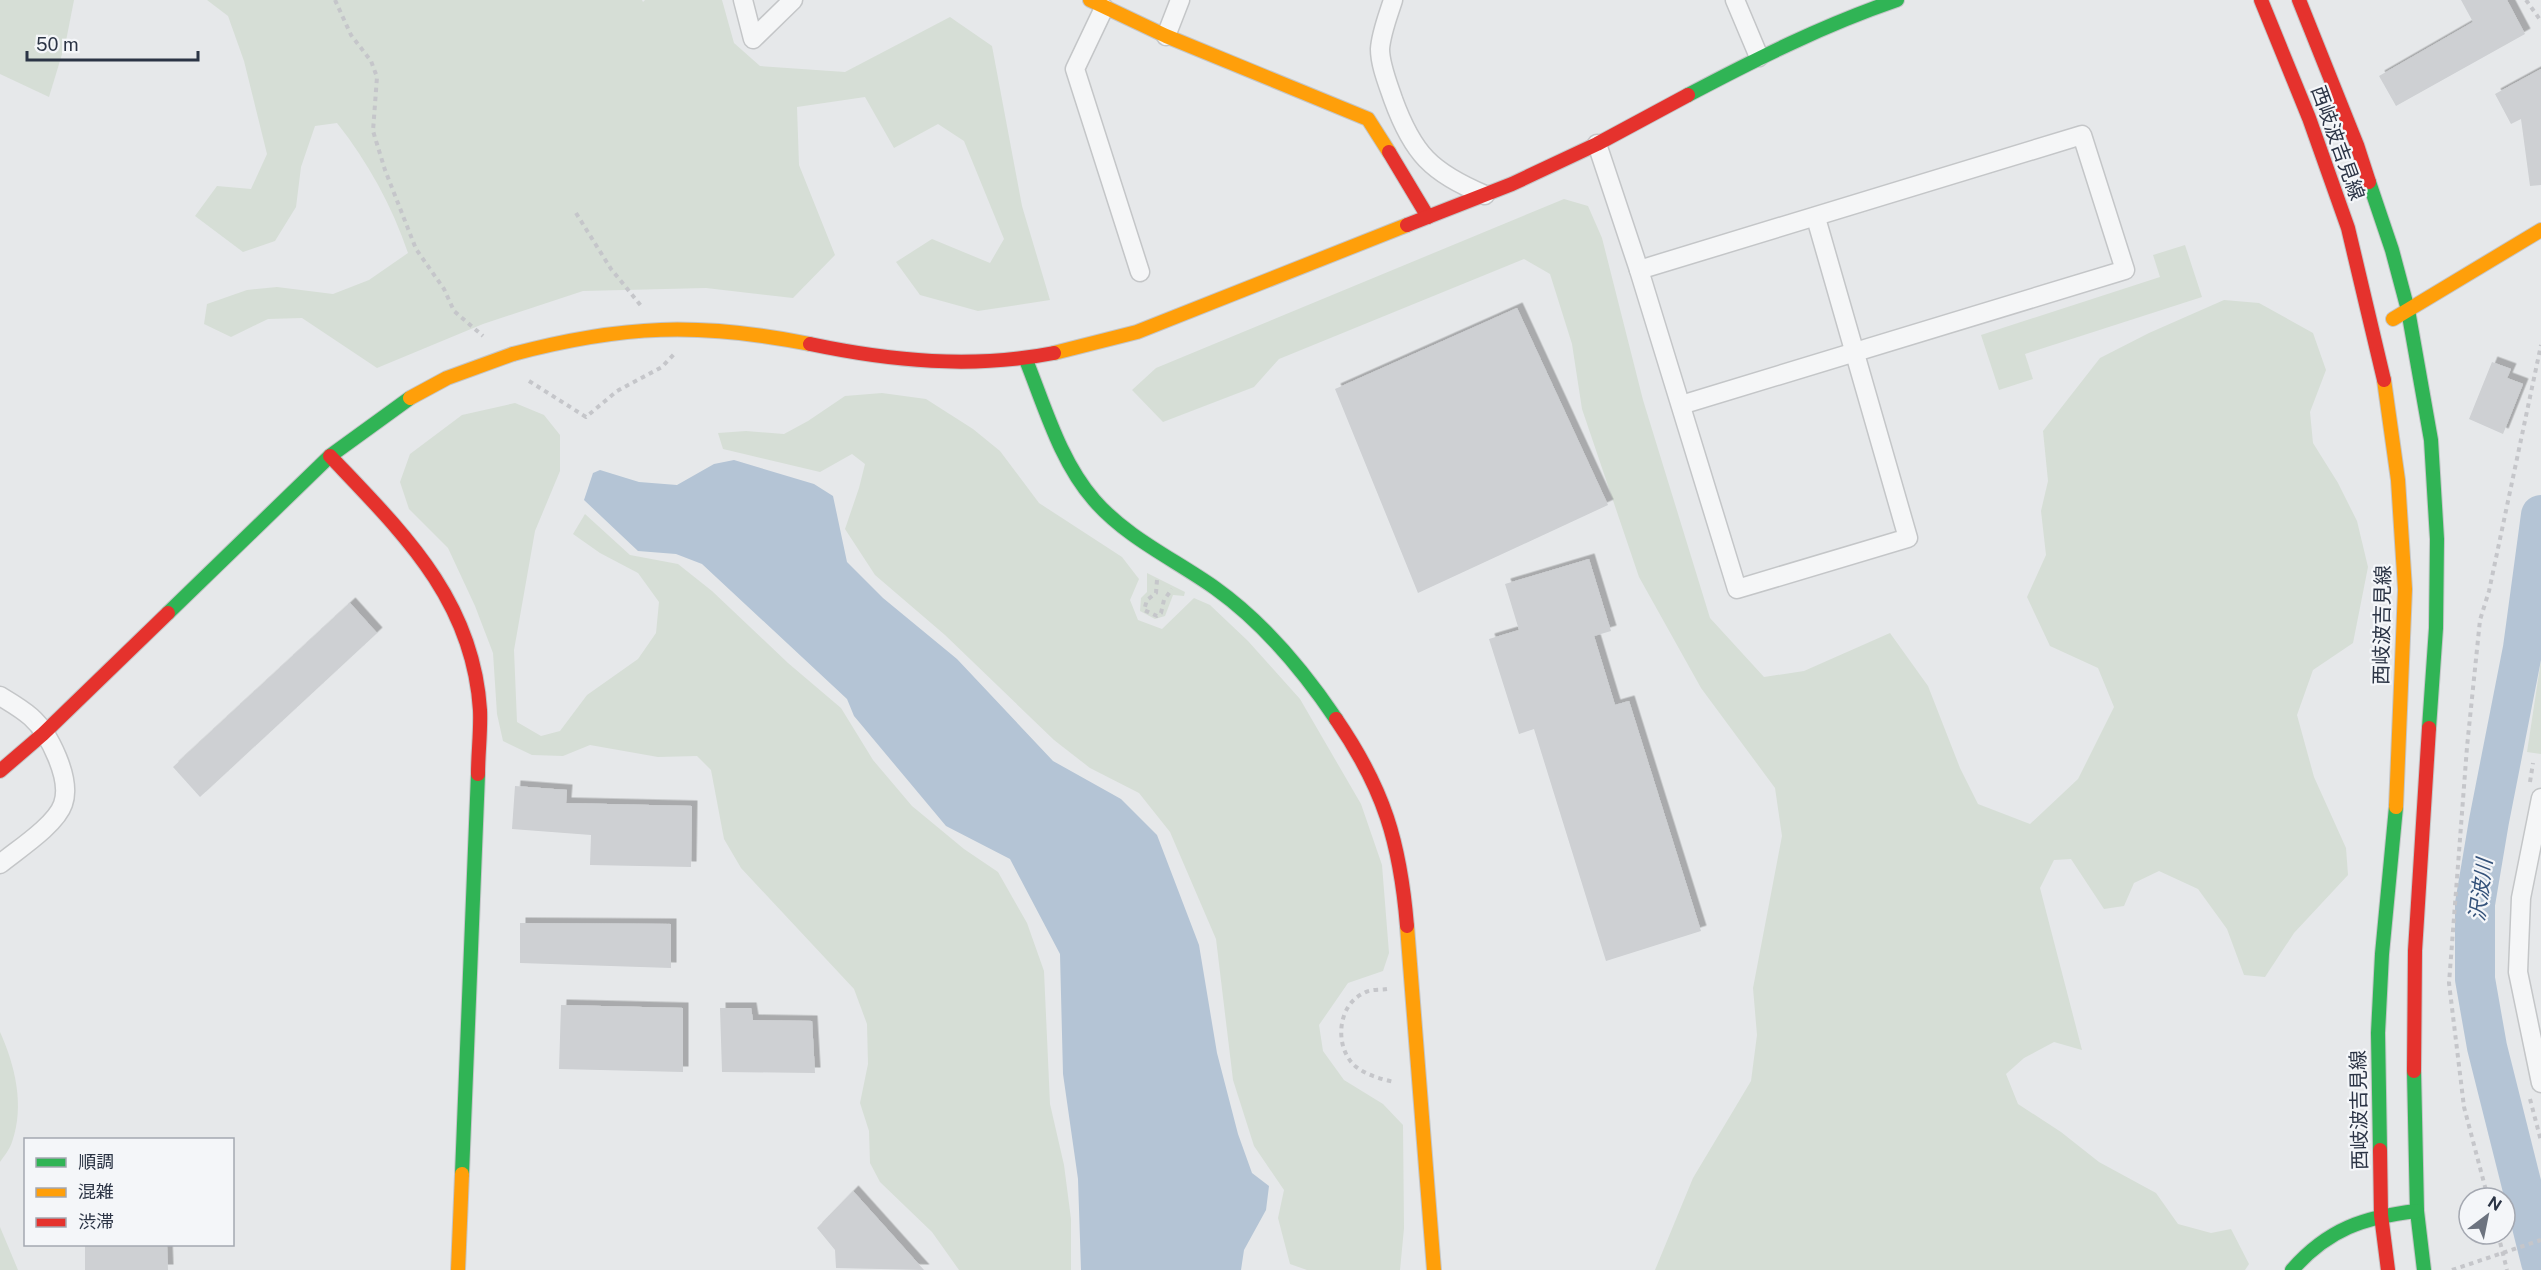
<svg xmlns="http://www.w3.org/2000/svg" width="2541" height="1270" font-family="'Public Sans','Noto Sans JP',sans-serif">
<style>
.green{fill:#d6ded6}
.water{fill:#b4c4d5}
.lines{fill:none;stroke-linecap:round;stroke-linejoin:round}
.river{stroke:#b4c4d5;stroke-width:40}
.building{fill:#ced0d3;filter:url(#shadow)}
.street-casing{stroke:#c4c6c8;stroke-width:21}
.fast-casing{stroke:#c4c6c8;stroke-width:16}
.slow-casing{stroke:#c4c6c8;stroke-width:16}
.jam-casing{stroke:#c4c6c8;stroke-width:16}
.path{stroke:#c5c6ca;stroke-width:4;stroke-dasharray:4.5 4.5;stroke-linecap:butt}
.street{stroke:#f5f6f7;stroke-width:18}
.fast{stroke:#30b455;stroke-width:14}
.slow{stroke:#ff9f0a;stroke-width:14}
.jam{stroke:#e5322d;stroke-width:14}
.slow-bridge-casing{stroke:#c4c6c8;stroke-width:16;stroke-linecap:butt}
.slow-bridge{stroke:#ff9f0a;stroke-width:14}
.labels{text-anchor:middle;stroke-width:4.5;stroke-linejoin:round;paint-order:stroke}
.street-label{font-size:20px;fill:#2b3445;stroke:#f4f6f9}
.water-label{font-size:21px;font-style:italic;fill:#34527a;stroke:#f4f6f9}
</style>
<defs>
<filter id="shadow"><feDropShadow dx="5.5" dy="-5.5" stdDeviation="0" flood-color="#0004"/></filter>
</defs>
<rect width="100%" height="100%" fill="#e6e8ea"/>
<!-- green -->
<g class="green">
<path d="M 0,0 L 74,0 L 66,41 L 49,97 L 0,74 Z"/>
<path d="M 207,0 L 642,0 L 643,2 L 645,0 L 722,0 L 734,43 L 760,66 L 845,72 L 950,17 L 992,46 L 1022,206 L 1050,300 L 978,311 L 920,295 L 896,262 L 932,239 L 990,263 L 1004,239 L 964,141 L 938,124 L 894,148 L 865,97 L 797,107 L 799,165 L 835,255 L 793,298 L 706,288 L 583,291 L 483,324 L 377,368 L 302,318 L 268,319 L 231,337 L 204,324 L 207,304 L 247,290 L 277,287 L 333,294 L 369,280 L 408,253 C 392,206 368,162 337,123 L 315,126 L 301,167 L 296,207 L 275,241 L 243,252 L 195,216 L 217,186 L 251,189 L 267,154 L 244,61 L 228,16 Z"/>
<path d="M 1564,199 L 1588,206 L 1602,238 L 1643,400 L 1710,618 L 1764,677 L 1804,671 L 1890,633 L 1928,686 L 1960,768 L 1978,804 L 2030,824 L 2078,779 L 2114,707 L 2098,668 L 2050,646 L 2027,597 L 2046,555 L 2041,511 L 2048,481 L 2043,431 L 2100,358 L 2149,333 L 2224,300 L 2259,303 L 2313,333 L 2326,370 L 2310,412 L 2313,443 L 2338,483 L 2357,521 L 2368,567 L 2353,643 L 2313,670 L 2297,715 L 2314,777 L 2346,848 L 2348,875 L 2294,933 L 2265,977 L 2244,975 L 2227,929 L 2198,889 L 2159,871 L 2134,883 L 2124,906 L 2104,909 L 2071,859 L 2054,860 L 2040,888 L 2082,1050 L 2054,1042 L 2024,1058 L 2006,1074 L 2018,1104 L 2061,1132 L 2099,1162 L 2156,1193 L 2178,1224 L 2211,1233 L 2231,1229 L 2249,1264 L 2245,1270 L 1655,1270 L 1693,1178 L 1751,1081 L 1757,1035 L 1753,988 L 1782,836 L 1775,788 L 1701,688 L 1639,577 L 1582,409 L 1572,344 L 1550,274 L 1524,259 L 1279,359 L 1254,387 L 1163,422 L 1132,390 L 1156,368 Z"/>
<path d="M 2185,245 L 2202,297 L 2025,354 L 2033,379 L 1999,390 L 1981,335 L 2160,277 L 2153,255 Z"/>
<path d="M 882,393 L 926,399 L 973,429 L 1000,451 L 1039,503 L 1122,557 L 1139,579 L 1130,600 L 1138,620 L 1162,629 L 1194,598 L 1210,605 L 1248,641 L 1300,699 L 1361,804 L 1382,865 L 1389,953 L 1383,971 L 1348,983 L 1319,1025 L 1323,1051 L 1344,1080 L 1383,1104 L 1403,1125 L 1404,1228 L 1400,1270 L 1307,1270 L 1290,1264 L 1278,1218 L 1284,1190 L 1254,1146 L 1233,1080 L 1216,939 L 1170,832 L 1139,793 L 1090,768 L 1054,740 L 945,635 L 875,575 L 845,529 L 859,488 L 865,464 L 852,454 L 820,472 L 723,449 L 718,433 L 746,431 L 784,434 L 808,421 L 845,396 Z"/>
<path d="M 515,403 L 544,415 L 560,435 L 560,471 L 535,531 L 514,650 L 517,722 L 541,736 L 560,731 L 587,695 L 638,659 L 656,633 L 659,602 L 638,573 L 600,553 L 573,534 L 585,514 L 630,555 L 678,564 L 712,591 L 788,663 L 841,708 L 873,760 L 912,806 L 964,849 L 998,872 L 1027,923 L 1044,971 L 1050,1104 L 1064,1165 L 1071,1219 L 1071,1270 L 959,1270 L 932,1232 L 880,1182 L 870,1163 L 869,1131 L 860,1103 L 868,1064 L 867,1024 L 854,989 L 741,868 L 724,839 L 711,770 L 697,756 L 658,757 L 590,745 L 563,756 L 532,755 L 503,741 L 497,714 L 493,653 L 475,606 L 448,548 L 409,509 L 400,482 L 410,454 L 462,415 Z"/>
<path d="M 1147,573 L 1185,592 L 1184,596 L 1173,595 L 1165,616 L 1155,619 L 1140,611 L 1141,598 L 1147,592 Z"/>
<path d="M 2541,660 L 2541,754 L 2527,752 Z"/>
<path d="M 0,1032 C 15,1065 25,1106 12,1142 C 10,1149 4,1156 0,1162 Z"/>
<path d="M 0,1227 L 18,1270 L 0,1270 Z"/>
</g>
<!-- water -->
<path class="water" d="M 734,460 L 814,484 L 833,496 L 847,562 L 883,598 L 957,659 L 1053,761 L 1121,799 L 1157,835 L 1199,945 L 1217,1053 L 1238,1134 L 1252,1173 L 1269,1186 L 1266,1210 L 1244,1250 L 1241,1270 L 1081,1270 L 1078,1179 L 1063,1074 L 1060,954 L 1010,859 L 946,826 L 854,716 L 847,699 L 702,564 L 676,554 L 638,551 L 584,500 L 593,473 L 600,470 L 639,482 L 677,485 L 714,464 Z"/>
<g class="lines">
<!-- river -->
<path class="river" d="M 2541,515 L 2523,648 L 2489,821 L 2475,904 L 2475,979 L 2487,1047 L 2541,1262"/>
</g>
<!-- building -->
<g class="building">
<path d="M 2461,0 L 2507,0 L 2525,34 L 2396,106 L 2379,76 L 2473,22 Z"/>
<path d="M 2541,69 L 2541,185 L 2530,186 L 2521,119 L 2511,124 L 2495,94 Z"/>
<path d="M 1517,308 L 1608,505 L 1418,593 L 1335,389 Z"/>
<path d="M 2492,362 L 2511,369 L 2507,378 L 2523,384 L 2503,434 L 2469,419 Z"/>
<path d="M 1589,559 L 1611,631 L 1594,636 L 1615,705 L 1629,701 L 1701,931 L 1606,961 L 1534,729 L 1519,734 L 1489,639 L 1519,630 L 1505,584 Z"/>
<path d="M 350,603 L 377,633 L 200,797 L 173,767 Z"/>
<path d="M 515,786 L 567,790 L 566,803 L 692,806 L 691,867 L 590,865 L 591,835 L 512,829 Z"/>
<path d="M 520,923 L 671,924 L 671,968 L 520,963 Z"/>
<path d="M 561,1005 L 683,1008 L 683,1072 L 559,1069 Z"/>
<path d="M 720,1008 L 751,1008 L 753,1020 L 812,1021 L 815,1073 L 722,1072 Z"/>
<path d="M 853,1191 L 924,1270 L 836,1268 L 835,1250 L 817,1228 Z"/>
<path d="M 85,1245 L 167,1245 L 168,1270 L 85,1270 Z"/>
</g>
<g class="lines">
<!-- street casing -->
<g class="street-casing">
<g id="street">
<path d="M 743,0 L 753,39 L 793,0"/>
<path d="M 1393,0 C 1388,16 1381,33 1380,49 C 1380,65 1388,84 1393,99 C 1413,154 1431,172 1485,195"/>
<path d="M 1735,0 L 1759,57"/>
<path d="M 1104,8 L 1075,69 L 1140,272"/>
<path d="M 1166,36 L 1180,0"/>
<path d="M 1597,144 L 1639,270 L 1737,589 L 1908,538 L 1816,218"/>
<path d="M 1639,270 L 2082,135 L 2125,270 L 1681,405"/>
<path d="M 0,696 C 10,702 22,709 31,717 C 49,733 72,779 63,804 C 56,825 17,850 0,864"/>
<path d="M 2541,798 L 2521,898 L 2518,972 L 2541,1083"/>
</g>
</g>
<!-- fast casing -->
<g class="fast-casing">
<g id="fast">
<path d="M 1688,95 C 1756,59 1824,25 1897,0"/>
<path d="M 2369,182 L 2392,250 L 2408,310 L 2431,440 L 2437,539 L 2436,628 L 2429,728"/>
<path d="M 1026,360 C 1045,407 1060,461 1094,500 C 1127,538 1174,559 1215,588 C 1264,623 1303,670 1336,719"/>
<path d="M 168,613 L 330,456 L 410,398"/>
<path d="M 2414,1071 L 2417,1211 L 2424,1270"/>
<path d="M 2380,1150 L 2378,1033 L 2382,954 L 2396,807"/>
<path d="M 462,1174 L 478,774"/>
<path d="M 2292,1270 C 2328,1229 2364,1217 2417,1211"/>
</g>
</g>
<!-- slow casing -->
<g class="slow-casing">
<g id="slow">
<path d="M 1090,0 L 1166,36 L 1368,119 L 1389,152"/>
<path d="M 2393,319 L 2541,230"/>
<path d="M 1054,353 L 1137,332 L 1407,225"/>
<path d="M 513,354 C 622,325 699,322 810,344"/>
<path d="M 2384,380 L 2398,480 L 2405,589 L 2396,807"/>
<path d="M 1407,926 L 1434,1270"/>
<path d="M 458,1270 L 462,1174"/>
</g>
</g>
<!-- jam casing -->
<g class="jam-casing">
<g id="jam">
<path d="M 2261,0 L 2309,118 L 2348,228 L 2384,380"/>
<path d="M 2299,0 L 2357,145 L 2369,182"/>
<path d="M 1389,152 L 1428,217"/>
<path d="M 1407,225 L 1512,184 L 1597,144 L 1688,95"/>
<path d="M 810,344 C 891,361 972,369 1054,353"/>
<path d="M 330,456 C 402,532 473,599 480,710 C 481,731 478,753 478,774"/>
<path d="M 1336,719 C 1384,789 1400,842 1407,926"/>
<path d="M 0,771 L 43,734 L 168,613"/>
<path d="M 2414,1071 L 2415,951 L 2429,728"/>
<path d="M 2380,1150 L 2381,1215 L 2388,1270"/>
</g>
</g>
<!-- path -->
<g class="path">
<path d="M 335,0 L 351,35 L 371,61 L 377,77 L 373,131 L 385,170 L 416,249 L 444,289 L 454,311 L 483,336"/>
<path d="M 2526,0 L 2541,21"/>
<path d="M 576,213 L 611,269 L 642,307"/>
<path d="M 529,381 L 586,417 L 617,391 L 662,367 L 676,352"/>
<path d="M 1157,580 L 1156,593 L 1147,600 L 1144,610 L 1157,616 L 1161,613 L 1164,600 L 1172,589"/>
<path d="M 2530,782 L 2533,763"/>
<path d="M 1387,989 C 1380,990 1370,989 1364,993 C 1337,1005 1334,1047 1355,1066 C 1366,1075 1381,1079 1394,1082"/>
<path d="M 2530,1099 L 2541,1141"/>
<path d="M 2488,1198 L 2464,1107 L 2449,983 L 2467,747 L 2480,620 L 2489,591 L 2541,345"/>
<path d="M 2498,1234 L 2507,1270"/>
<path d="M 2452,1270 L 2541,1240"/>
</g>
<!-- street -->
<use href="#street" class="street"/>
<!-- fast -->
<use href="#fast" class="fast"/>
<!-- slow -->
<use href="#slow" class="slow"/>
<!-- jam -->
<use href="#jam" class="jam"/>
<!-- slow-bridge casing -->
<g class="slow-bridge-casing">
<path id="slow-bridge" d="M 410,398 L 447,378 L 513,354"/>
</g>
<!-- slow-bridge -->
<use href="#slow-bridge" class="slow-bridge"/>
</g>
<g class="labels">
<!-- street labels -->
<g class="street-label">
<text transform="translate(2338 143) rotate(70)" y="7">西岐波吉見線</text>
<text transform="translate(2382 625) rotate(-89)" y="7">西岐波吉見線</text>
<text transform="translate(2359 1110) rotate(-91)" y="7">西岐波吉見線</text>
</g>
<!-- water labels -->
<g class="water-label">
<text transform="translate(2481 890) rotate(-83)" y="7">沢波川</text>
</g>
</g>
<!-- legend -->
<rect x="24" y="1138" width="210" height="108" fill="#f4f6f9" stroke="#a4a8b1" stroke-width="1.5"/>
<rect x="36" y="1158" width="30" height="9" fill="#30b455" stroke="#a4a8b1" stroke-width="1.5"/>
<text x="78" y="1168" font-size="18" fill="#2b3445">順調</text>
<rect x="36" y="1188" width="30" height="9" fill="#ff9f0a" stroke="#a4a8b1" stroke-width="1.5"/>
<text x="78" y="1198" font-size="18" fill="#2b3445">混雑</text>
<rect x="36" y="1218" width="30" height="9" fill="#e5322d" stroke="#a4a8b1" stroke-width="1.5"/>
<text x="78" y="1228" font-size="18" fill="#2b3445">渋滞</text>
<!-- north arrow -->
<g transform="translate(2487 1216) rotate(32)"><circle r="28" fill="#f4f6f9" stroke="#a4a8b1" stroke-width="1.5"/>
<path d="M0-4.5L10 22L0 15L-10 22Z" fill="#6c737f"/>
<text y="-9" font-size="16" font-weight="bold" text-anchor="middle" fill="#2b3445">N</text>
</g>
<!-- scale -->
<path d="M27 51v9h171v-9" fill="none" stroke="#2b3445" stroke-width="3"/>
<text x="36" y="51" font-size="18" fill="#2b3445" stroke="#f4f6f9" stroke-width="4.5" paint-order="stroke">50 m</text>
</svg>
